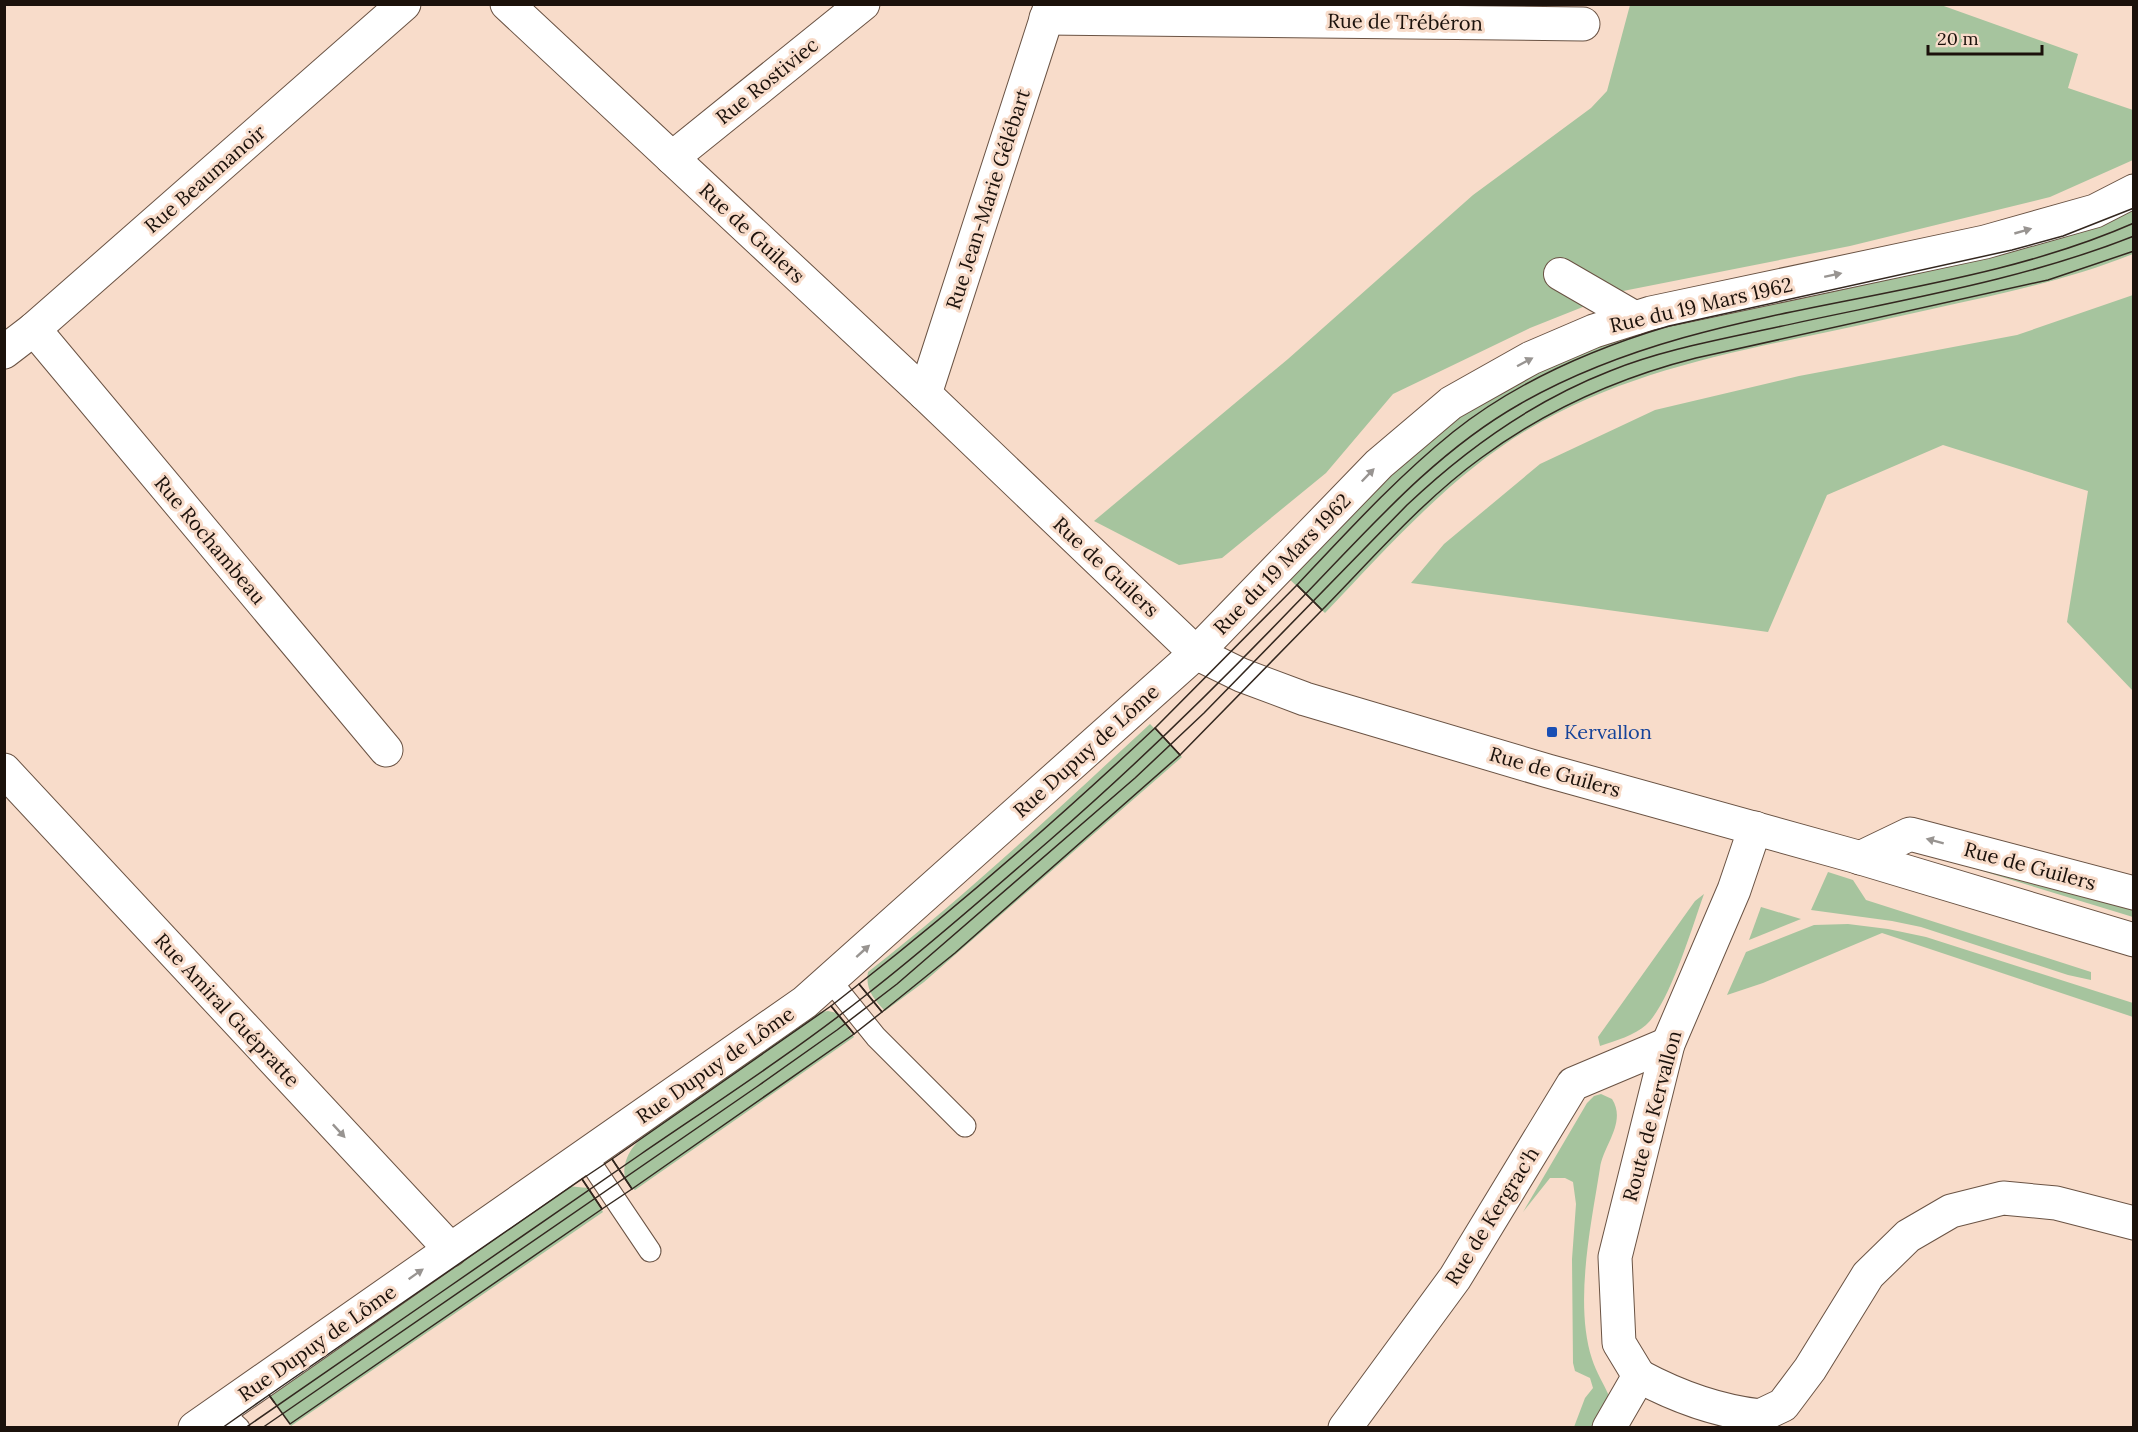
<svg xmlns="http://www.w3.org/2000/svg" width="2138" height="1432" font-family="Lora,serif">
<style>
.green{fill:#a6c49e}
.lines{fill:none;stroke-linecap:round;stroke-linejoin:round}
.service-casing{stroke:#6a5344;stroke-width:23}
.pedestrian-casing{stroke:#6a5344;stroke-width:34}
.minor-casing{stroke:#6a5344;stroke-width:35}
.tertiary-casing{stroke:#6a5344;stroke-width:35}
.secondary-casing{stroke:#6a5344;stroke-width:35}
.service{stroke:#fff;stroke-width:21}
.pedestrian{stroke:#fff;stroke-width:32}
.minor{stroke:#fff;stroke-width:33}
.tertiary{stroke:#fff;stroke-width:33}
.secondary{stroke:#fff;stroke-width:33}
.tram{stroke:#33271f;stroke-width:1.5}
.oneway{fill:#989491}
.transit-dot{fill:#1a4fb4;stroke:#f8dcca;stroke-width:2}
.labels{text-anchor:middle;stroke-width:6;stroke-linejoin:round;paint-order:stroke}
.street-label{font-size:20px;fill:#1b110b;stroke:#f8dcca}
.transit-label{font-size:20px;fill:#164399;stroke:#f8dcca;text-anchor:start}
</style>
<rect width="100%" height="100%" fill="#f8dcca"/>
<!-- green -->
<g class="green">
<path d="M 1630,5 L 1941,5 L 2078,54 L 2068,88 L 2133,110 L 2133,160 L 2050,197 L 1850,246 L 1623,291 L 1530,328 L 1393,394 L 1326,473 L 1222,558 L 1179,565 L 1094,521 L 1288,359 L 1473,195 L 1591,108 L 1607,91 Z"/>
<path d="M 2133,203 L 2133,254 C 2068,280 2000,294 1932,309 C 1882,320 1834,331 1785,341 C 1695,360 1607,382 1527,430 C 1449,477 1388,547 1325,613 L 1285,575 L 1443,422 L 1588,344 Z"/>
<path d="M 2133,295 L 2133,691 L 2067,622 L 2088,491 L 1943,445 L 1827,495 L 1768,632 L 1411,583 L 1444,544 L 1540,464 L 1655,410 L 1799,376 L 2017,335 Z"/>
<path d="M 1150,724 L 1182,757 L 924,982 L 885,1011 C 874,999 865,989 868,972 C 967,895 1058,809 1150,724 Z"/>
<path d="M 1966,866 L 2133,906 L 2133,917 Z"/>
<path d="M 1828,872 L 1853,880 L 1866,900 L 2091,972 L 2091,980 L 2068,975 L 1921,927 L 1892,921 L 1811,910 Z"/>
<path d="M 1704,894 C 1692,927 1670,1003 1646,1025 C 1635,1035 1615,1041 1600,1046 L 1598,1037 L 1695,901 Z"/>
<path d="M 1761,907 L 1801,919 L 1749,940 Z"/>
<path d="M 1848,924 L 1888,929 L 1926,937 L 2133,1003 L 2133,1017 L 1882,933 L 1763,983 L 1727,995 L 1746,952 L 1814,925 Z"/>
<path d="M 828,1011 L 837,1013 L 854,1037 L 635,1190 C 618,1181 624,1158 634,1146 C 655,1121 683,1104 709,1086 C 745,1061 780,1037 816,1013 Z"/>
<path d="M 1601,1094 L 1612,1099 C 1627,1122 1603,1146 1600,1168 C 1591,1225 1574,1303 1592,1359 C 1596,1372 1604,1384 1609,1396 L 1594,1427 L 1574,1427 L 1585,1398 L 1593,1388 L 1590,1378 L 1575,1371 L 1573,1363 L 1572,1259 L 1576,1204 L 1573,1182 L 1565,1178 L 1550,1178 L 1523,1212 L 1587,1103 L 1594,1096 Z"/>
<path d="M 567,1186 L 588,1188 L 603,1212 L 291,1426 L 269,1395 Z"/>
</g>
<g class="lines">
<!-- service casing -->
<g class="service-casing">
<g id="service">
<path d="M 830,980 L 876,1037 L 965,1126"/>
<path d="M 586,1156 L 650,1251"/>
<path d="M 220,1410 L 239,1428"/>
</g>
</g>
<!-- pedestrian casing -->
<g class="pedestrian-casing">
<path id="pedestrian" d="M 1560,274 L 1636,318"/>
</g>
<!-- minor casing -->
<g class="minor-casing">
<g id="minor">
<path d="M 1046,18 L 1583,24"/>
<path d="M 672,158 L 863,4"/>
<path d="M 34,329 L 386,750"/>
<path d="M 925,394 L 1051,4"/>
<path d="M 4,770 L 451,1250"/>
<path d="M 1860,858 L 1910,834 L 2134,893"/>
<path d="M 1639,1376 C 1678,1397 1717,1411 1760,1416"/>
<path d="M 1760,1416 L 1783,1405 L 1810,1369 L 1868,1275 L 1908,1236 L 1951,1211 L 2003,1198 L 2056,1203 L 2134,1223"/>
<path d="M 1345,1428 L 1455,1278 L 1573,1084 L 1668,1044"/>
<path d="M 1609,1428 L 1639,1376 L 1619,1343 L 1615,1257 L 1668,1044 L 1734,890 L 1755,828"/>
</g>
</g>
<!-- tertiary casing -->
<g class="tertiary-casing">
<path id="tertiary" d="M 507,4 L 925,394 L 1196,653 L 1241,675 L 1305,699 L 1548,771 L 1854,856 L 2134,940"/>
</g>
<!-- secondary casing -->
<g class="secondary-casing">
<g id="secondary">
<path d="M 4,352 L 34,329 L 404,4"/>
<path d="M 195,1428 L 805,1002 L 1196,653 L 1379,464 L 1451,403 L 1531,358 L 1594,331 L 1651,313 L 1985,242 L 2095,211 L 2134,191"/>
</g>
</g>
<!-- service -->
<use href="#service" class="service"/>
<!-- pedestrian -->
<use href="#pedestrian" class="pedestrian"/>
<!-- minor -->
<use href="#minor" class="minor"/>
<!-- tertiary -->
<use href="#tertiary" class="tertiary"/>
<!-- secondary -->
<use href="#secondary" class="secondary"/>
<!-- tram -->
<g class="tram">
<path d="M 2134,208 L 2063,236 L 2012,250 L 1669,326 C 1592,349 1517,381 1453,432 C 1396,478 1347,532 1297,585 L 1322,610 C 1373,558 1422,501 1481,458 C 1546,410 1617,378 1696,358 L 2048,280 L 2134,251"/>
<path d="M 1297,585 L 1322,610 L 1180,755 L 1155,728 Z"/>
<path d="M 1155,728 L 1180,755 L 955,953 L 882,1012 L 859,984 C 961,904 1060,817 1155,728 Z"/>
<path d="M 859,984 L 882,1012 L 854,1034 L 831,1006 Z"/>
<path d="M 831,1006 L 854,1034 L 632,1189 L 612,1159 Z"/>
<path d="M 612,1159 L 632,1189 L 602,1209 L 582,1179 Z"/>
<path d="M 582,1179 L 602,1209 L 290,1424 L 269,1395 Z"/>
<path d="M 222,1428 L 269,1395 L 274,1402"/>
<path d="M 245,1428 C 377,1336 509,1246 641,1154 C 717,1102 794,1052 866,995 C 929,946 990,892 1050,840 C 1134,767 1213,690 1290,610 C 1362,537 1430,455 1520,404 C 1708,296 1938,309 2134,223"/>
<path d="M 262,1428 L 758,1086 L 837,1030 L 897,984 L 1135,778 L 1204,713 L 1407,505 C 1467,448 1533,401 1610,371 C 1662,350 1718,340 1773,328 C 1894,301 2018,282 2134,236"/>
</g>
</g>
<!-- one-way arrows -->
<defs><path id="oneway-solid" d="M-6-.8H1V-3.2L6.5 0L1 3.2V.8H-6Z" transform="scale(1.5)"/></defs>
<g class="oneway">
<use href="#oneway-solid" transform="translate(2023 231) rotate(-16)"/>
<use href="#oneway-solid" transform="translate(1833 275) rotate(-12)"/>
<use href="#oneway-solid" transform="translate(1525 362) rotate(-28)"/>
<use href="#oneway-solid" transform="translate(1368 475) rotate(-46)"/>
<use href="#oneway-solid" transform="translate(1935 841) rotate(-165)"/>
<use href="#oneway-solid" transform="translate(863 951) rotate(-42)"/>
<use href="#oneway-solid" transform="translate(339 1131) rotate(47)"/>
<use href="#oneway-solid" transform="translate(416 1274) rotate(-35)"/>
</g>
<!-- markers -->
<rect class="transit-dot" x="1546" y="726" width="12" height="12" rx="3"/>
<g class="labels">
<!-- street labels -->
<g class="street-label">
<text transform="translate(1405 22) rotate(1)" y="7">Rue de Trébéron</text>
<text transform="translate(767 81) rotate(-39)" y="7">Rue Rostiviec</text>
<text transform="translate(205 179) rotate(-41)" y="7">Rue Beaumanoir</text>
<text transform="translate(988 199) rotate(-72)" y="7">Rue Jean-Marie Gélébart</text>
<text transform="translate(752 233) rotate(43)" y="7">Rue de Guilers</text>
<text transform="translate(1701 305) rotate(-13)" y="7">Rue du 19 Mars 1962</text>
<text transform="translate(210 540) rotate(50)" y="7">Rue Rochambeau</text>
<text transform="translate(1282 564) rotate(-46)" y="7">Rue du 19 Mars 1962</text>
<text transform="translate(1106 567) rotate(43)" y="7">Rue de Guilers</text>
<text transform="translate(1086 751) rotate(-42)" y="7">Rue Dupuy de Lôme</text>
<text transform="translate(1555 772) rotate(16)" y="7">Rue de Guilers</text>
<text transform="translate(2030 866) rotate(15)" y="7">Rue de Guilers</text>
<text transform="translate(227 1010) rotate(47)" y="7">Rue Amiral Guépratte</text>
<text transform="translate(715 1065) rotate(-35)" y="7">Rue Dupuy de Lôme</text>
<text transform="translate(1652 1116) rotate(-75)" y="7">Route de Kervallon</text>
<text transform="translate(1492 1216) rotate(-58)" y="7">Rue de Kergrac'h</text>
<text transform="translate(317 1343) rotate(-35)" y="7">Rue Dupuy de Lôme</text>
</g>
<!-- transit labels -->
<g class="transit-label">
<text x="1564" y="739">Kervallon</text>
</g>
</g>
<!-- border -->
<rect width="2138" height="1432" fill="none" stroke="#1b110b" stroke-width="12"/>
<!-- scale -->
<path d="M1928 45v9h114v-9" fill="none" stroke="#1b110b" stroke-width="3"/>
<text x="1937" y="45" font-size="18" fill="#1b110b" stroke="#f8dcca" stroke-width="4.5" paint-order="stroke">20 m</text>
</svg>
